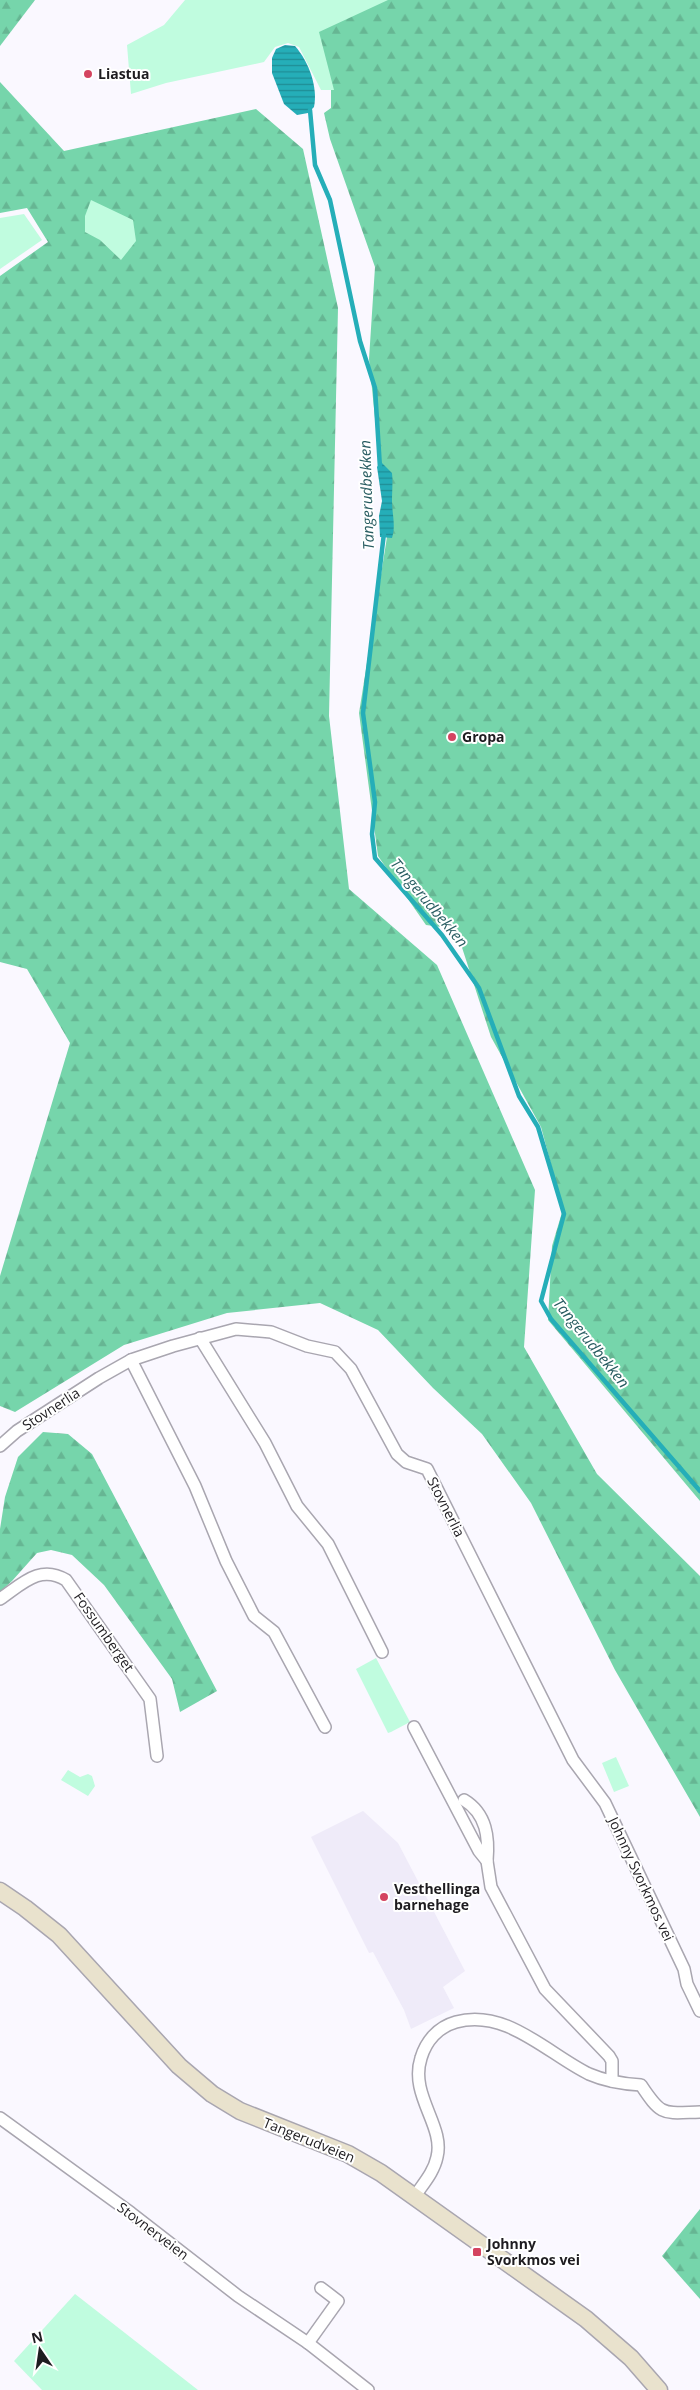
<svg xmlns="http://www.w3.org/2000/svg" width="700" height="2390" font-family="'Open Sans',sans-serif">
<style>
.built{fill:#efebf9}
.forest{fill:url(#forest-firs)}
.green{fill:#c0fcdf}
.water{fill:url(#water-rules)}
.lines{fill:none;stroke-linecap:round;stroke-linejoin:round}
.stream{stroke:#25aeb8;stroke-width:4.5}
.street-casing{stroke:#a9a6b0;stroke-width:14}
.secondary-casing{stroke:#a9a6b0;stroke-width:19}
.street{stroke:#fff;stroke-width:11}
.secondary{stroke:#e9e2cd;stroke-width:16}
.poi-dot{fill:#d44460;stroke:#fff;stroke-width:2}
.labels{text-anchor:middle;stroke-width:4;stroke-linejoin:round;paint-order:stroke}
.poi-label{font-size:14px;font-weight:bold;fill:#1e1c20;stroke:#fff;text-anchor:start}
.street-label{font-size:14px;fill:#1e1c20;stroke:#fff}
.water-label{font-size:15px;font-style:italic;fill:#285c61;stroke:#fff}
</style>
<defs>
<pattern id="forest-firs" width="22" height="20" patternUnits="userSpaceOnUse" patternTransform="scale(1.25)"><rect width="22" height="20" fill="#76d5ab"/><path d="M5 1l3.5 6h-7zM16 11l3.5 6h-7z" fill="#66b693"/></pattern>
<pattern id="water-rules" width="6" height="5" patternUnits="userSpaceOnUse" patternTransform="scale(1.25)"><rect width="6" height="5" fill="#25aeb8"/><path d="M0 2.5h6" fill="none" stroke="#1f8d95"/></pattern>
</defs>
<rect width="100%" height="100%" fill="#faf8ff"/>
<!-- built -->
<path class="built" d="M 363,1811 L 398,1843 L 465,1971 L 443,1987 L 454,2008 L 411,2029 L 404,2010 L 373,1952 L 369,1953 L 311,1837 Z"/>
<!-- forest -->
<g class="forest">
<path d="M 0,0 L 35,0 L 0,46 Z"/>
<path d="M 308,0 L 700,0 L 700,1501 L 548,1320 L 552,1246 L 563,1209 L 541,1127 L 491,1037 L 456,929 L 426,925 L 378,856 L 359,713 L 387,537 L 369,359 L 375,267 L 330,139 L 324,113 L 331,108 L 331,85 Z"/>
<path d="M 0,82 L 64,151 L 256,109 L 303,149 L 338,308 L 329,716 L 349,889 L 437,965 L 535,1190 L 524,1347 L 597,1474 L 700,1576 L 700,1817 L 615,1670 L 531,1503 L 482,1434 L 433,1388 L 378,1330 L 320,1303 L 227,1313 L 124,1345 L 15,1412 L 0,1406 L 0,1276 L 70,1043 L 27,969 L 0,962 L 0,276 L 48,242 L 27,208 L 0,213 Z"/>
<path d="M 43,1432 L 68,1434 L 92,1454 L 217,1691 L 180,1712 L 172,1679 L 104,1585 L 72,1555 L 51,1550 L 37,1553 L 12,1581 L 0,1592 L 0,1529 L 5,1497 L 18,1457 Z"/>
<path d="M 700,2209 L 700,2299 L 662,2256 Z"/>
</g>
<!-- green -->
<g class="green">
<path d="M 185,0 L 388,0 L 319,32 L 334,90 L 321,90 L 299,47 L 288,43 L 275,47 L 264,62 L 166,83 L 131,94 L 127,45 L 164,25 Z"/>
<path d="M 91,200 L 133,220 L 136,241 L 121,260 L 100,240 L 85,232 L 85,216 Z"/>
<path d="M 24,214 L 42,240 L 0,269 L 0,218 Z"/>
<path d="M 376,1658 L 410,1722 L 391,1732 L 388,1733 L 356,1669 Z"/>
<path d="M 616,1757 L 629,1786 L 614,1792 L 602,1763 Z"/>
<path d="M 68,1770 L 80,1777 L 88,1774 L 92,1776 L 95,1786 L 88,1796 L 61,1780 Z"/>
<path d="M 75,2294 L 198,2390 L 42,2390 L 14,2361 Z"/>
</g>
<!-- water -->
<g class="water">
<path d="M 285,45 L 295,46 C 309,62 318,87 314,107 L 308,113 L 297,115 L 284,104 L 272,73 L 272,58 L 276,49 Z"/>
<path d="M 381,462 L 392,473 C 393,482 392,492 392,501 C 392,514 396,525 392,538 L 380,537 L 379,516 L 382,501 L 377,467 Z"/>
</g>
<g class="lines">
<!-- stream -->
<g class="stream">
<path d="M 310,110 L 315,165 L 330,200 L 360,341 L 375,388 L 380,468"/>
<path d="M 384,533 L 363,713 L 375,802 L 372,834 L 375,858 L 442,935 L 479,988 L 519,1096 L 538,1127 L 564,1214 L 541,1301 L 551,1319 L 700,1491"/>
</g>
<!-- street casing -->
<g class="street-casing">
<g id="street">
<path d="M 200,1338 L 265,1443 L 297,1506 L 328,1544 L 382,1652"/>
<path d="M 131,1360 L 195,1486 L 226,1561 L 254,1616 L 274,1632 L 325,1727"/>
<path d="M 0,1446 L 17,1431 L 99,1378 L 131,1360 L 173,1346 L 236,1329 L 271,1332 L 307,1346 L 335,1352 L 351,1369 L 397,1454 L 406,1462 L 427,1469 L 573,1760 L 605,1803 L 684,1969 L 687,1984 L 700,2011"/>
<path d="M 0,1599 C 22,1584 40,1564 66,1580 L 150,1699 L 157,1756"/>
<path d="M 414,1727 L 479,1851 L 487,1861 L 491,1887 L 545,1989 L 609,2056 L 612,2061 L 612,2081"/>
<path d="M 464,1800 C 487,1814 489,1838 487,1861"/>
<path d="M 0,2118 L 131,2213 L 238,2296 L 308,2343 L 368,2390"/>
<path d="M 415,2196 C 423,2184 434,2172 437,2157 C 445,2126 409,2095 421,2058 C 426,2041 438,2027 456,2022 C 506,2008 548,2054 589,2074 C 605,2081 623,2084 641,2085 C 662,2117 663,2113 700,2112"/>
<path d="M 308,2343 L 338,2301 L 321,2288"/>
</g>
</g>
<!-- secondary casing -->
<g class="secondary-casing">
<path id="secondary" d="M 0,1891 L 25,1908 L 59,1935 L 179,2066 L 212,2094 L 240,2111 L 348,2154 L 381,2173 L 586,2319 L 631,2358 L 659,2390"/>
</g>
<!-- street -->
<use href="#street" class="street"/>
<!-- secondary -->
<use href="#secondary" class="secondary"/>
</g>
<!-- markers -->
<g class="poi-dot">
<circle cx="88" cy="74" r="5"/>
<circle cx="452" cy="737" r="5"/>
<circle cx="384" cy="1897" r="5"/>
<rect x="472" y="2247" width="10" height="10" rx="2.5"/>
</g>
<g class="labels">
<!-- poi labels -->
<g class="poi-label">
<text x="98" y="79">Liastua</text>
<text x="462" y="742">Gropa</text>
<text x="394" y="1894">Vesthellinga<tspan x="394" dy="16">barnehage</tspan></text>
<text x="487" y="2249">Johnny<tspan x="487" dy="16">Svorkmos vei</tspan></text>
</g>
<!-- street labels -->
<g class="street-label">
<text transform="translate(51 1409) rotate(-33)" y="5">Stovnerlia</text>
<text transform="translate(446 1507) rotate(63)" y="5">Stovnerlia</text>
<text transform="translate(104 1632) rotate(55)" y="5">Fossumberget</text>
<text transform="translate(641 1879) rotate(65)" y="5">Johnny Svorkmos vei</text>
<text transform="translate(309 2140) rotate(22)" y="5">Tangerudveien</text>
<text transform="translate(153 2231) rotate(37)" y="5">Stovnerveien</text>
</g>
<!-- water labels -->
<g class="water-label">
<text transform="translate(367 495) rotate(-92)" y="5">Tangerudbekken</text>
<text transform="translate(429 903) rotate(50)" y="5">Tangerudbekken</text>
<text transform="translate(591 1343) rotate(51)" y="5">Tangerudbekken</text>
</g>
</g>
<!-- north arrow -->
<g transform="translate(40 2350) rotate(347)" stroke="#ffffff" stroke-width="4" paint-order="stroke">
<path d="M0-4L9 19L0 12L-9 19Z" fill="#1e1c20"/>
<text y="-8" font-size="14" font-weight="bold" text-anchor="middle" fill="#1e1c20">N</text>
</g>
</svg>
